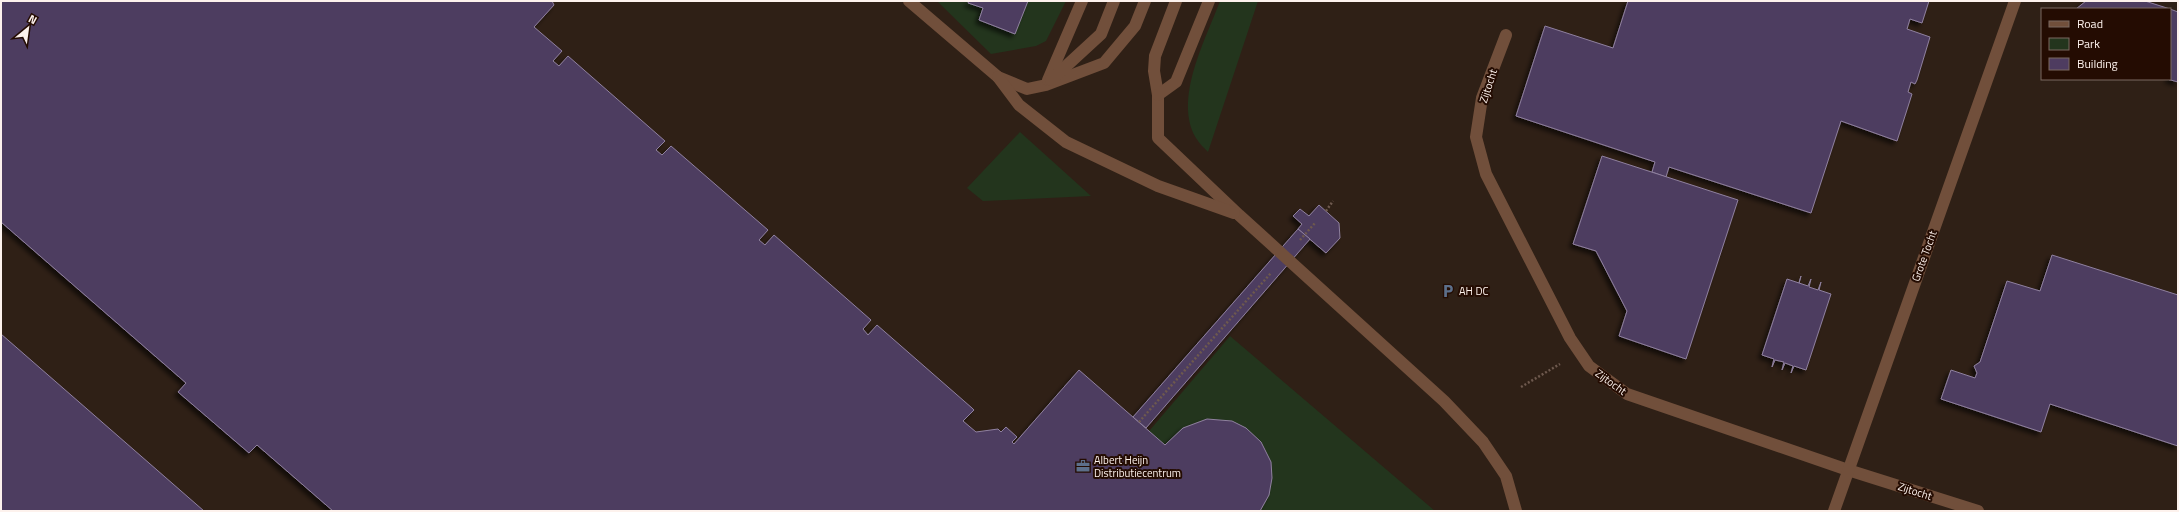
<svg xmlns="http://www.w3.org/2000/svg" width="2179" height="512" font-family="'Titillium Web',sans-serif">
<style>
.industrial{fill:#2f2016;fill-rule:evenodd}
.green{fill:#23351d}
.building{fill:#4e3c60;stroke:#8f819f;filter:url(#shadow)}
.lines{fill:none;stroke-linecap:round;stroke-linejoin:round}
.path{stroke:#6e594e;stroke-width:2.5;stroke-dasharray:2 2;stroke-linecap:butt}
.minor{stroke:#714f3b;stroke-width:12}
.labels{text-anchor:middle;stroke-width:4;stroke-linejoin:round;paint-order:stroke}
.street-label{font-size:11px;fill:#fdf2ed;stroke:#240c02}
.poi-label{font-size:11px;fill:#fdf2ed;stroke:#240c02;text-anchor:start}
</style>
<defs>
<filter id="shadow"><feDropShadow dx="-3.5" dy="3.5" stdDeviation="2" flood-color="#0009"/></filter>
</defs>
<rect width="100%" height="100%" fill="#2e1508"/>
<!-- industrial -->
<path class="industrial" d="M 1,1 L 2178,1 L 2178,511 L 1,511 ZM 2042,9 L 2170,9 L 2170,79 L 2042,79 Z"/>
<!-- green -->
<g class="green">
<path d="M 937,1 L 1066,1 L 1046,41 L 1036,46 L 991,54 Z"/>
<path d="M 1220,1 L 1258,1 L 1208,152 C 1204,148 1199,143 1196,138 C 1173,99 1206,39 1220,1 Z"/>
<path d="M 1020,132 L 1091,196 L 983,201 L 967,188 Z"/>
<path d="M 1230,336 L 1435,511 L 1081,511 Z"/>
</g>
<!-- building -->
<g class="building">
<path d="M 1,1 L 552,1 L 554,5 L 534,27 L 562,51 L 553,61 L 559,66 L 568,56 L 665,141 L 656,150 L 662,155 L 671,146 L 768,230 L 759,240 L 765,245 L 774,235 L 871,320 L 863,329 L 868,335 L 877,325 L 972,408 L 974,410 L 963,421 L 976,432 L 998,429 L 1001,432 L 1006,427 L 1017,437 L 1012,442 L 1014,444 L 1079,370 L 1165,445 L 1183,428 L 1207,419 L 1232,421 L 1246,428 L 1261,442 L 1271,462 L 1272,478 L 1269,495 L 1260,511 L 333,511 L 257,445 L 249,453 L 178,392 L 186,383 L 1,222 Z"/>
<path d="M 969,1 L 1028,1 L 1015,34 L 979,20 L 983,8 L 968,3 Z"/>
<path d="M 1628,1 L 1929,1 L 1922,23 L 1910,19 L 1907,29 L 1930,37 L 1917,80 L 1915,84 L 1911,82 L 1908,92 L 1912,94 L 1897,141 L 1841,121 L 1811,213 L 1669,167 L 1666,177 L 1652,172 L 1655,162 L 1516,116 L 1545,26 L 1613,48 Z"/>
<path d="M 2086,1 L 2145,1 L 2170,9 L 2076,9 Z"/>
<path d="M 2170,9 L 2178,12 L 2178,82 L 2167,79 L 2170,79 Z"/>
<path d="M 1602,156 L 1738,200 L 1686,359 L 1619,336 L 1627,311 L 1596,251 L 1573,244 Z"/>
<path d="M 1319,205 L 1339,223 L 1340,238 L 1326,253 L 1298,229 L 1302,224 L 1293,216 L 1300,209 L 1309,216 Z"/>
<path d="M 1298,229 L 1310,239 L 1146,428 L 1133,417 Z"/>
<path d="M 2052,255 L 2178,295 L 2178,446 L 2050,404 L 2041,432 L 1941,399 L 1951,370 L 1975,378 L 1977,373 L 1974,366 L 1980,362 L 2007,281 L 2040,291 Z"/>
<path d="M 1801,276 L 1799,283 L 1808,286 L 1811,279 L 1809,287 L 1818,290 L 1821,282 L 1819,290 L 1831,294 L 1806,370 L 1794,366 L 1791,373 L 1793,366 L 1785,363 L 1782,370 L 1784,362 L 1775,360 L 1772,367 L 1774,359 L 1762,355 L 1787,279 L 1799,283 Z"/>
<path d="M 1,334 L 204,511 L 1,511 Z"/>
</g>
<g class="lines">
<!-- path -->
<g class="path">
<path d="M 1326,211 L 1333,201"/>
<path d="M 1300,240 L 1315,223"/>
<path d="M 1521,387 L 1560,364"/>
<path d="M 1139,422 L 1271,273"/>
</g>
<!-- minor -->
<g class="minor">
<path d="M 909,1 L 998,77 L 1027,89 L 1046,85 L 1104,63 L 1135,26 L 1145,1"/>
<path d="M 1176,1 L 1155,56 L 1154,71 L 1158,95 L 1158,138 L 1239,215 L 1444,401 L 1483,442 L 1506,476 L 1516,511"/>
<path d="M 1506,35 L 1482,98 L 1476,137 L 1486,174 L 1570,338 L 1589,366 L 1627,394 L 1848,470 L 1978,511"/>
<path d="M 998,77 L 1019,105 L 1066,142 L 1158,186 L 1234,213"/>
<path d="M 1048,80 L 1082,1"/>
<path d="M 1051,80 L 1101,34 L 1114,1"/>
<path d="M 1158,95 L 1176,82 L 1209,1"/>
<path d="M 1834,511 L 2015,1"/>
</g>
</g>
<!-- icons -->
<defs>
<g id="parking-bare" transform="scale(1.08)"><path d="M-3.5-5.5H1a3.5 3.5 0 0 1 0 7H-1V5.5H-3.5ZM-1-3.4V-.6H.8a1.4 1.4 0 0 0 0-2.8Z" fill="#5c6f8a" stroke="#240c02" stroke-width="2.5" paint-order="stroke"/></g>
<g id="office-bare" transform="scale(1.08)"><path d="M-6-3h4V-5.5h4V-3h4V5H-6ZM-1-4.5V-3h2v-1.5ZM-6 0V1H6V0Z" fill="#5c6f8a" stroke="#240c02" stroke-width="2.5" paint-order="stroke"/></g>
</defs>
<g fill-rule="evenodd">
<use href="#parking-bare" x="1448" y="291"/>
<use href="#office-bare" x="1083" y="466"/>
</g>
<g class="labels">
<!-- street labels -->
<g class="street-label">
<text transform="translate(1488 86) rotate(-72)" y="4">Zijtocht</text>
<text transform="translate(1924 256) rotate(-70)" y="4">Grote Tocht</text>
<text transform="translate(1611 382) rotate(36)" y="4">Zijtocht</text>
<text transform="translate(1915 491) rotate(18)" y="4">Zijtocht</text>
</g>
<!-- poi labels -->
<g class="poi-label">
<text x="1459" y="295">AH DC</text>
<text x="1094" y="464">Albert Heijn<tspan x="1094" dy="13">Distributiecentrum</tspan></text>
</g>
</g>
<!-- border -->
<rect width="2179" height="512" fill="none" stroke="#fdf2ed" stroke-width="4"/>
<!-- legend -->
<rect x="2041" y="8" width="130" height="72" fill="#240c02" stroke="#7b6860"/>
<rect x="2049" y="21" width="20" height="6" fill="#714f3b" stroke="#7b6860"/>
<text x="2077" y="28" font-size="12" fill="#fdf2ed">Road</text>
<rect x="2049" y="38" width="20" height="12" fill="#23351d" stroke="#7b6860"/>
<text x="2077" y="48" font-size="12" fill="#fdf2ed">Park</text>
<rect x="2049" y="58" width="20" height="12" fill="#4e3c60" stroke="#7b6860"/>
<text x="2077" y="68" font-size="12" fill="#fdf2ed">Building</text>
<!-- north arrow -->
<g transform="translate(28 28) rotate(29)" stroke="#240c02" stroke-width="3" paint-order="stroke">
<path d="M0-3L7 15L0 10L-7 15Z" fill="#fdf2ed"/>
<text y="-6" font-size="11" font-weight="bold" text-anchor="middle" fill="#fdf2ed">N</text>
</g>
</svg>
